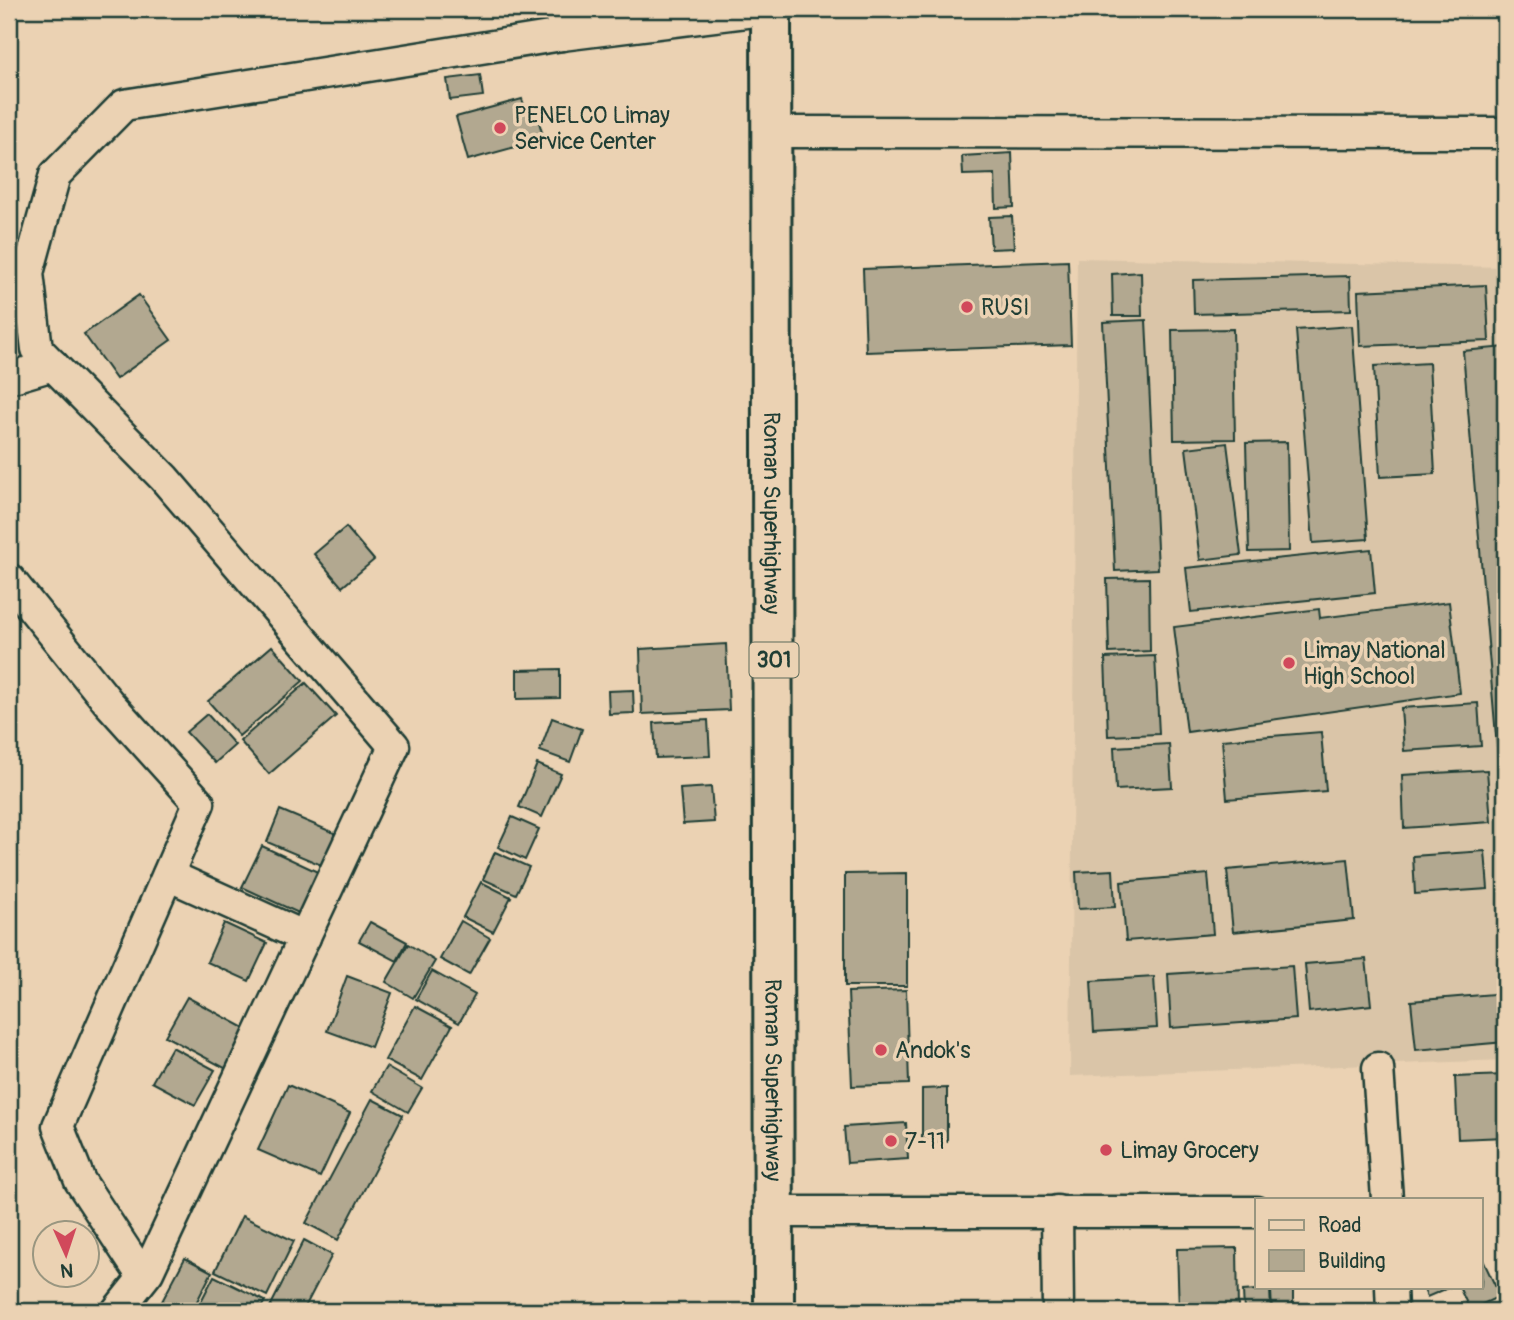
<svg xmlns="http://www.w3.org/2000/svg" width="1514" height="1320" font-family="Pangolin,sans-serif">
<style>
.built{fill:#dac5a8}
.building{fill:#b2a890;stroke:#1f3d34;stroke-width:2}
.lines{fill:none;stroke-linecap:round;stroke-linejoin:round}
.minor-casing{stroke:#1f3d34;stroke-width:35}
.major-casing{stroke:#1f3d34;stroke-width:44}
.minor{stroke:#ebd2b3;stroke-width:30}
.major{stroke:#ebd2b3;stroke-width:38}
.poi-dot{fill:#d1495b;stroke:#ebd2b3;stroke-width:2.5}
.labels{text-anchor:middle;stroke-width:7;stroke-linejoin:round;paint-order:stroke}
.shield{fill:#ebd2b3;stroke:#5c6a5a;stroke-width:2}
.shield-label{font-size:21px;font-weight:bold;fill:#1f3d34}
.poi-label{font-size:23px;fill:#1f3d34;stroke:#ebd2b3;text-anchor:start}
.street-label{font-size:23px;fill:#1f3d34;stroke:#ebd2b3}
</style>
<rect width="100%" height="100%" fill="#ebd2b3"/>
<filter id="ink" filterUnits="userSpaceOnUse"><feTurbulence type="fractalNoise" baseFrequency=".0143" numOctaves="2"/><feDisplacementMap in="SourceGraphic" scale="14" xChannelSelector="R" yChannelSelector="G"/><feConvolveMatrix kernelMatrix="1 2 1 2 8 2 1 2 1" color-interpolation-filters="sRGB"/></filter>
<g filter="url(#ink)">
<!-- built -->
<path class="built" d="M 1077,258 L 1505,267 L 1505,1060 L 1070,1076 Z"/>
<!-- building -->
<g class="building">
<path d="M 480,75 L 483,96 L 450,100 L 447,79 Z"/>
<path d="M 522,99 L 525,108 L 534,105 L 544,139 L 468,160 L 456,117 Z"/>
<path d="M 1012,153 L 1014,207 L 996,208 L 995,174 L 963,175 L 962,156 Z"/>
<path d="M 1012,216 L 1014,248 L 991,249 L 989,217 Z"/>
<path d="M 1068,261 L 1071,345 L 866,352 L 863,269 Z"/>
<path d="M 1141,272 L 1142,316 L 1113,316 L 1112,274 Z"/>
<path d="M 1350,276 L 1351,310 L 1194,314 L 1193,280 Z"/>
<path d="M 1486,285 L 1489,341 L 1360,346 L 1358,291 Z"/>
<path d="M 139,295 L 171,340 L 116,379 L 84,334 Z"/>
<path d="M 1146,320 L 1158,569 L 1115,571 L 1103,322 Z"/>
<path d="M 1352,326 L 1368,539 L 1313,543 L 1296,330 Z"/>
<path d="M 1233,329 L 1235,439 L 1174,440 L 1172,330 Z"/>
<path d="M 1505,347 L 1505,770 L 1499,771 L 1463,351 Z"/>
<path d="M 1429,363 L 1435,474 L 1380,477 L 1374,366 Z"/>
<path d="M 1287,442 L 1289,551 L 1249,552 L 1246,443 Z"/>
<path d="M 1227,443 L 1241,555 L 1200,560 L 1186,448 Z"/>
<path d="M 346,527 L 374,560 L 342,587 L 314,554 Z"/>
<path d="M 1371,549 L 1375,593 L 1191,612 L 1186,568 Z"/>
<path d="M 1149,578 L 1150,651 L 1109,653 L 1107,579 Z"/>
<path d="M 1449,602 L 1460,693 L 1187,732 L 1174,627 L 1319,609 L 1320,618 Z"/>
<path d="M 726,644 L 729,710 L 642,714 L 640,649 Z"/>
<path d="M 272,646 L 303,681 L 239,736 L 208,701 Z"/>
<path d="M 1155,656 L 1159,734 L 1108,736 L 1105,658 Z"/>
<path d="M 560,669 L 560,698 L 517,699 L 517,670 Z"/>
<path d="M 306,683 L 336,716 L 269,774 L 240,741 Z"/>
<path d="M 633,690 L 634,713 L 609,714 L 608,691 Z"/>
<path d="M 1478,703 L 1481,746 L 1404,751 L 1401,708 Z"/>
<path d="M 207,714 L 235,745 L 215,763 L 186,732 Z"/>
<path d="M 552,718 L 582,729 L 570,762 L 540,751 Z"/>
<path d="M 708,720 L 710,756 L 656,758 L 654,723 Z"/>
<path d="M 1321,732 L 1326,791 L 1227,799 L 1222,740 Z"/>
<path d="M 1169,744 L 1172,787 L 1116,790 L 1114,747 Z"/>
<path d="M 537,764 L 561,774 L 542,817 L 519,807 Z"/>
<path d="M 1487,770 L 1491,822 L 1404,828 L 1402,775 Z"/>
<path d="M 711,787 L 714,822 L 683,824 L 680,789 Z"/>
<path d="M 280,810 L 339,835 L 326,867 L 267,842 Z"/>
<path d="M 512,817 L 539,829 L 525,860 L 498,847 Z"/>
<path d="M 262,846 L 322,874 L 303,915 L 242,887 Z"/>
<path d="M 1485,851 L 1488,889 L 1415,894 L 1413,856 Z"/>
<path d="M 495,852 L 529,867 L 516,894 L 483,879 Z"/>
<path d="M 1348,859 L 1354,920 L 1233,932 L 1227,870 Z"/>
<path d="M 1113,870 L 1115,907 L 1078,909 L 1076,872 Z"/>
<path d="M 907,873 L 907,986 L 845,986 L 845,874 Z"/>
<path d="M 1208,874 L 1213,934 L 1126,941 L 1121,882 Z"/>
<path d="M 481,882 L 511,897 L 493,932 L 463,917 Z"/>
<path d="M 461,921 L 490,938 L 469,975 L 440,959 Z"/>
<path d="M 370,922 L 407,942 L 397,961 L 359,941 Z"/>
<path d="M 224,923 L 267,943 L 249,981 L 207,962 Z"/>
<path d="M 408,944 L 435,961 L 413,998 L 386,982 Z"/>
<path d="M 1366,959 L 1371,1005 L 1309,1012 L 1305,964 Z"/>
<path d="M 1292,966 L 1296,1019 L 1171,1028 L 1168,974 Z"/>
<path d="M 432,971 L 475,995 L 459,1023 L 416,999 Z"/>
<path d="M 347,976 L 392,993 L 371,1047 L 327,1031 Z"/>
<path d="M 1154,977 L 1157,1028 L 1094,1032 L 1091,981 Z"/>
<path d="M 906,990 L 909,1084 L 852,1086 L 848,992 Z"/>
<path d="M 1505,993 L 1505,1042 L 1416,1050 L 1411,1001 Z"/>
<path d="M 187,997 L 254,1033 L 232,1072 L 165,1036 Z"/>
<path d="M 415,1006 L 452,1026 L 422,1080 L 385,1060 Z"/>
<path d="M 172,1047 L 215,1070 L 195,1105 L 152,1082 Z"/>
<path d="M 386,1067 L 422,1088 L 408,1112 L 372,1091 Z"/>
<path d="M 1505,1075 L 1505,1137 L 1458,1139 L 1455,1077 Z"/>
<path d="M 288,1085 L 350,1113 L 320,1177 L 258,1150 Z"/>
<path d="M 947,1088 L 947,1142 L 922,1142 L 922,1089 Z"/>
<path d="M 372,1099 L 403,1115 L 338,1240 L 306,1223 Z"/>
<path d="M 906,1123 L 908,1159 L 847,1163 L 844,1127 Z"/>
<path d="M 242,1216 L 294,1241 L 267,1296 L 215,1271 Z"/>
<path d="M 304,1240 L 332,1255 L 303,1311 L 268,1311 Z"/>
<path d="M 1237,1248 L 1238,1311 L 1179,1311 L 1177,1249 Z"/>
<path d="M 185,1258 L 212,1272 L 192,1311 L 173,1311 L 160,1305 Z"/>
<path d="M 1482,1258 L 1500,1296 L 1470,1310 L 1459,1287 L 1481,1287 Z"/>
<path d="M 214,1276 L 265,1301 L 259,1311 L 196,1311 Z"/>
<path d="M 1423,1287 L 1450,1287 L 1427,1297 Z"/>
<path d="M 1270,1289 L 1271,1311 L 1244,1311 L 1243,1291 Z"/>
<path d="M 1271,1291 L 1293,1291 L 1293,1311 L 1272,1311 Z"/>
</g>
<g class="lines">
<!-- minor casing -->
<g class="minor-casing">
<g id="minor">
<path d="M 561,9 L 562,35"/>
<path d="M 772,132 L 1505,133"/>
<path d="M 9,378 L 53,365"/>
<path d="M 9,579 L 108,702 L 199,803 L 58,1126 L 80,1181 L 143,1277"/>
<path d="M 168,875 L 305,937"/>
<path d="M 1378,1068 L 1387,1199"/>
<path d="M 1057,1211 L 1058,1311"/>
<path d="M 773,1212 L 1257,1212"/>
<path d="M 1391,1287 L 1392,1311"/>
<path d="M 117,1311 L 148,1272 L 394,746 L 164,478 L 37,349 L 28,273 L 55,175 L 124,105 L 562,35 L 771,9"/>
</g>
</g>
<!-- major casing -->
<g class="major-casing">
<g id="major">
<path id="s1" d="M 771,9 L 774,1311"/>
</g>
</g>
<!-- minor -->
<use href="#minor" class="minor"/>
<!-- major -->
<use href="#major" class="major"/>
</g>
</g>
<!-- markers -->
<g class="poi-dot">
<circle cx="500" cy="128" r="7"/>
<circle cx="967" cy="307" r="7"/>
<circle cx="1289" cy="663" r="7"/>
<circle cx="881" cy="1050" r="7"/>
<circle cx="891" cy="1141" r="7"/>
<circle cx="1106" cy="1150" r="7"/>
</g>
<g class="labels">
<!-- shield labels -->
<rect class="shield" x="749.5" y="642.5" width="49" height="35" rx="5"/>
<g class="shield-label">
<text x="774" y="667">301</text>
</g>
<!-- poi labels -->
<g class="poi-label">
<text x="514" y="123">PENELCO Limay<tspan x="514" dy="26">Service Center</tspan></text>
<text x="981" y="315">RUSI</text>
<text x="1303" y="658">Limay National<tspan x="1303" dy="26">High School</tspan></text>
<text x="895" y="1058">Andok's</text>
<text x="905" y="1149">7-11</text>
<text x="1120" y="1158">Limay Grocery</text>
</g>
<!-- street labels -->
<g class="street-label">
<text dy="8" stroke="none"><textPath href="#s1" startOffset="504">Roman Superhighway</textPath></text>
<text dy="8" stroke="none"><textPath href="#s1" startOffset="1071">Roman Superhighway</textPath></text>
</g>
</g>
<!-- margin -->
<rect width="1514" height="1320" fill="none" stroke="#ebd2b3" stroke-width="35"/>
<rect x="18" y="18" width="1479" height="1285" fill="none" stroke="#1f3d34" stroke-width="2.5" filter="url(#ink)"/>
<!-- legend -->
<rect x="1255" y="1198" width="228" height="91" fill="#ebd2b3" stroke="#999680" stroke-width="2"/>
<rect x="1269" y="1220" width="35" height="10" fill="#ebd2b3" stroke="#999680" stroke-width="2"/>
<text x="1318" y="1232" font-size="21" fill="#1f3d34">Road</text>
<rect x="1269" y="1250" width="35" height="21" fill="#b2a890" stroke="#999680" stroke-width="2"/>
<text x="1318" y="1268" font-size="21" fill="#1f3d34">Building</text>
<!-- north arrow -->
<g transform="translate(66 1254) rotate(177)"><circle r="33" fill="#ebd2b3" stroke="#999680" stroke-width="2"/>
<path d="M0-5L12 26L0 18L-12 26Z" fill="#d1495b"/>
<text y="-10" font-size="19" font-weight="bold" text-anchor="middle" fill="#1f3d34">N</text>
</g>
</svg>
